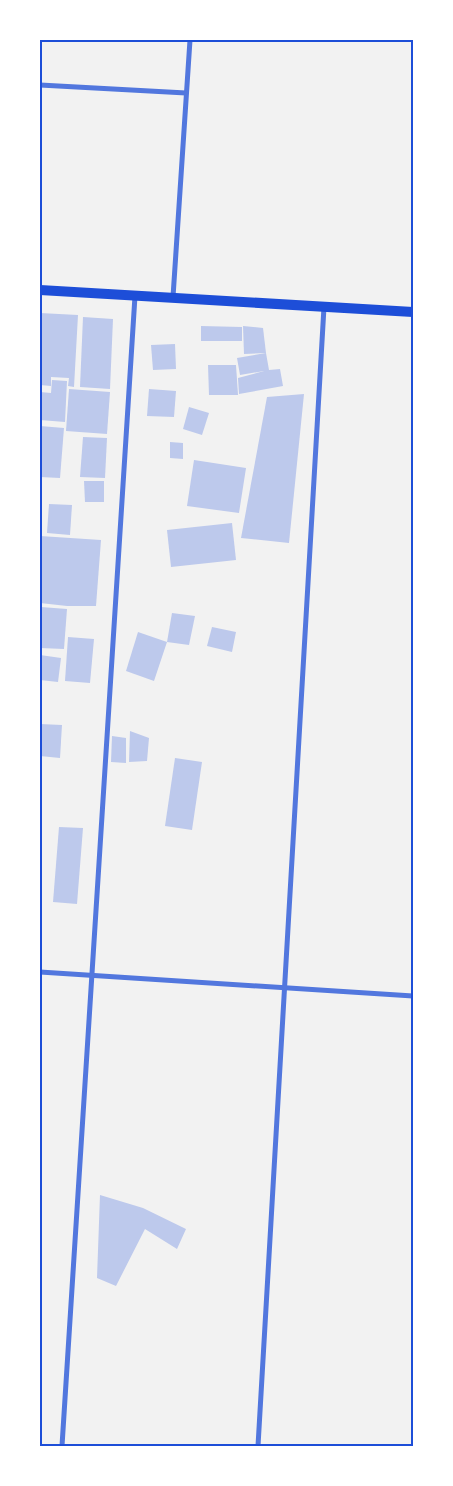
<svg xmlns="http://www.w3.org/2000/svg" width="453" height="1486" font-family="'Exo 2',sans-serif">
<style>
.building{fill:#bdc9ec}
.lines{fill:none;stroke-linecap:round;stroke-linejoin:round}
.minor{stroke:#5277de;stroke-width:5}
.secondary{stroke:#1d4ed8;stroke-width:10}
.neatline{fill:none;stroke:#1d4ed8;stroke-width:2}
</style>
<rect width="100%" height="100%" fill="#f2f2f2"/>
<!-- building -->
<g class="building">
<path d="M 40,313 L 78,315 L 74,387 L 68,386 L 69,378 L 51,377 L 51,386 L 40,385 Z"/>
<path d="M 83,317 L 113,319 L 110,389 L 80,387 Z"/>
<path d="M 201,326 L 242,327 L 242,341 L 201,341 Z"/>
<path d="M 243,326 L 263,328 L 266,353 L 244,354 Z"/>
<path d="M 175,344 L 176,369 L 153,370 L 151,345 Z"/>
<path d="M 266,353 L 269,370 L 280,369 L 283,386 L 239,394 L 238,378 L 264,371 L 240,375 L 237,358 Z"/>
<path d="M 208,365 L 236,365 L 238,395 L 209,395 Z"/>
<path d="M 52,380 L 67,381 L 65,422 L 40,420 L 40,392 L 51,393 Z"/>
<path d="M 69,389 L 110,392 L 107,434 L 66,431 Z"/>
<path d="M 149,389 L 176,391 L 174,417 L 147,416 Z"/>
<path d="M 304,394 L 289,543 L 241,538 L 267,397 Z"/>
<path d="M 189,407 L 209,413 L 202,435 L 183,429 Z"/>
<path d="M 40,426 L 64,428 L 60,478 L 40,477 Z"/>
<path d="M 83,437 L 107,438 L 105,478 L 80,477 Z"/>
<path d="M 170,442 L 183,443 L 183,459 L 170,458 Z"/>
<path d="M 194,460 L 246,468 L 239,513 L 187,506 Z"/>
<path d="M 84,481 L 104,481 L 104,502 L 85,502 Z"/>
<path d="M 49,504 L 72,505 L 70,535 L 47,533 Z"/>
<path d="M 232,523 L 236,560 L 171,567 L 167,530 Z"/>
<path d="M 40,536 L 101,540 L 96,606 L 67,606 L 40,603 Z"/>
<path d="M 41,607 L 67,609 L 64,649 L 40,648 Z"/>
<path d="M 172,613 L 195,616 L 189,645 L 167,642 Z"/>
<path d="M 212,627 L 236,632 L 232,652 L 207,646 Z"/>
<path d="M 138,632 L 167,642 L 154,681 L 126,671 Z"/>
<path d="M 68,637 L 94,639 L 90,683 L 65,681 Z"/>
<path d="M 40,655 L 61,658 L 58,682 L 40,680 Z"/>
<path d="M 40,724 L 62,725 L 60,758 L 40,756 Z"/>
<path d="M 130,731 L 149,738 L 147,761 L 129,762 Z"/>
<path d="M 112,736 L 126,738 L 126,763 L 111,762 Z"/>
<path d="M 175,758 L 202,762 L 192,830 L 165,826 Z"/>
<path d="M 59,827 L 83,828 L 77,904 L 53,902 Z"/>
<path d="M 100,1195 L 143,1208 L 186,1229 L 177,1249 L 145,1229 L 116,1286 L 97,1278 Z"/>
</g>
<g class="lines">
<!-- minor -->
<g class="minor">
<path d="M 40,85 L 186,93"/>
<path d="M 173,297 L 190,40"/>
<path d="M 40,972 L 413,996"/>
<path d="M 62,1446 L 135,296"/>
<path d="M 258,1446 L 324,307"/>
</g>
<!-- secondary -->
<path class="secondary" d="M 40,290 L 413,312"/>
</g>
<!-- border -->
<rect width="453" height="1486" fill="none" stroke="#ffffff" stroke-width="82"/>
<rect x="41" y="41" width="371" height="1404" class="neatline"/>
</svg>
